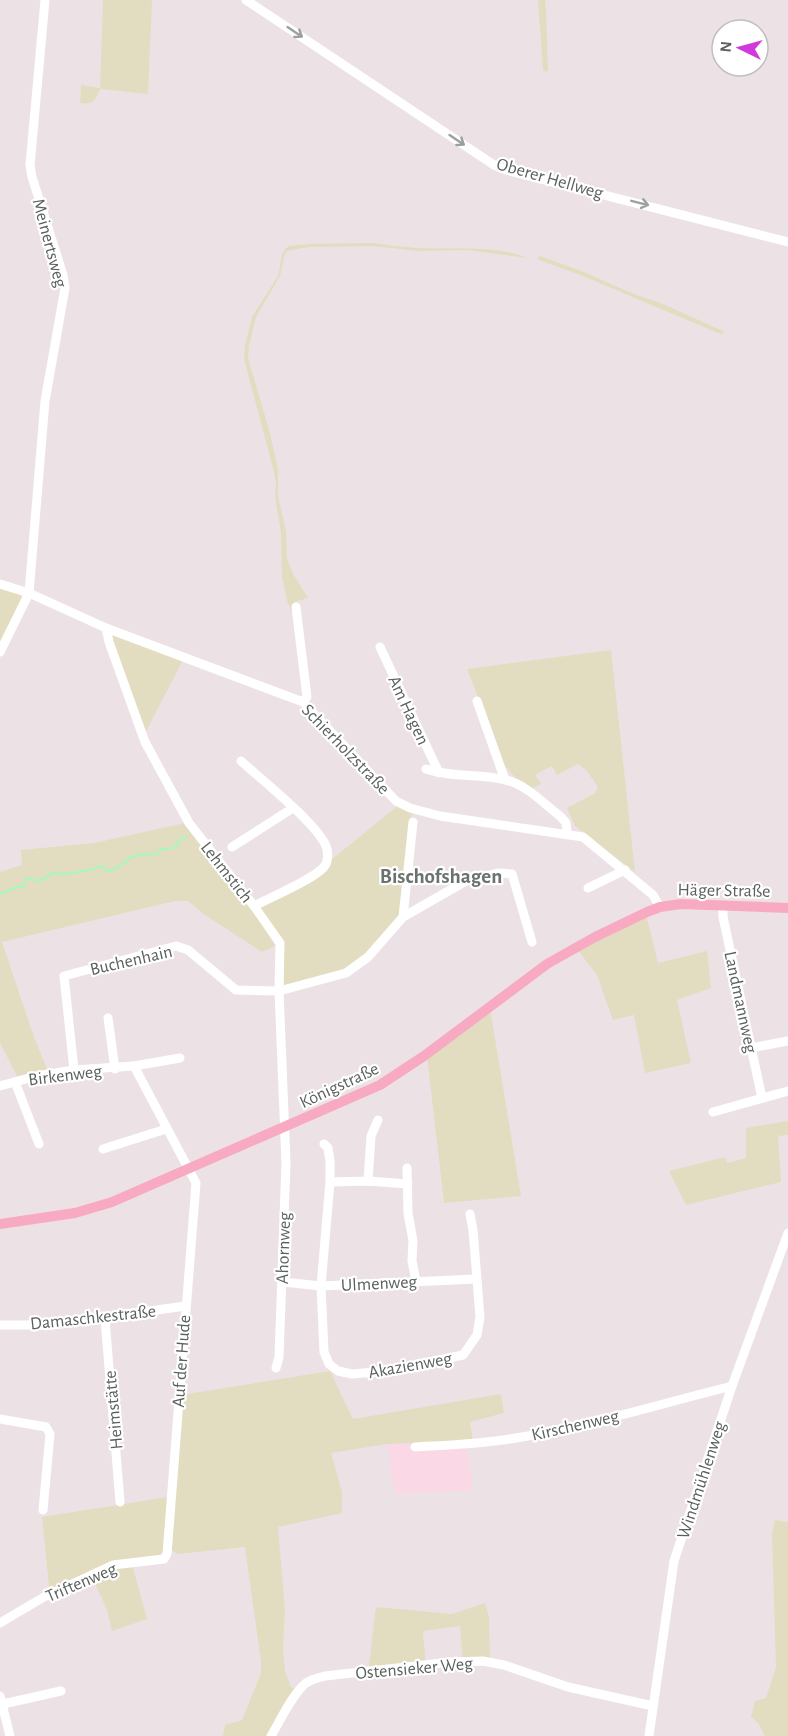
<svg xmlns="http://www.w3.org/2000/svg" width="788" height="1736" font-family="'Alegreya Sans',sans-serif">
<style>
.commercial{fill:#fbd8e5}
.green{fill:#e2ddc0}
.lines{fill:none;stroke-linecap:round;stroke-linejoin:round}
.stream{stroke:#a6f8be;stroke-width:2}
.minor{stroke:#fff;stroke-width:9}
.major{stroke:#f8aac2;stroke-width:10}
.oneway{stroke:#9ca09e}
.labels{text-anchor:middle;stroke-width:4.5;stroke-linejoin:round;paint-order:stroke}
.street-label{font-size:18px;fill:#5a615d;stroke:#fff}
.quarter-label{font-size:21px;font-weight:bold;fill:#6b736e;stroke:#fff}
</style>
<rect width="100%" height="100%" fill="#ece2e5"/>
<!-- commercial -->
<path class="commercial" d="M 466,1441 L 473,1490 L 395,1494 L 387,1444 Z"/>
<!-- green -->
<g class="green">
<path d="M 103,0 L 152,0 L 148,94 L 100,89 C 96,100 93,105 80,103 L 81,85 L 100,88 Z"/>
<path d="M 538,0 L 545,0 L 546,9 L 548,70 L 546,72 L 543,70 Z"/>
<path d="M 372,243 C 388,245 404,247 419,248 C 451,249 498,245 527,258 L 467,250 L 418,251 L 372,246 L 309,247 L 287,251 L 284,256 L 280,276 L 256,317 L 249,346 L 248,358 L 270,433 L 278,470 L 278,496 L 286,531 L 287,558 L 293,574 L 308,598 L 294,602 L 295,619 L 287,601 L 282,577 L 281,533 L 275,496 L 276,484 L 274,472 L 244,359 L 245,346 L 252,317 L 278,276 L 282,255 L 285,249 L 289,246 L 308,244 Z"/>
<path d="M 540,256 L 584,272 L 634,294 L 663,304 L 723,331 L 724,334 L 718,333 C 674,314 629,296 585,277 C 569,270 553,266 537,259 Z"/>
<path d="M 0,587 L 21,595 L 22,598 L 0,646 Z"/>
<path d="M 113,635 L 183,660 L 144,735 L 111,638 Z"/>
<path d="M 611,650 L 635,872 L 575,826 L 567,808 L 595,793 L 598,787 L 587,771 L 578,764 L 557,775 L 552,766 L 535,775 L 541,784 L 531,789 L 519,782 L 505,766 L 467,669 Z"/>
<path d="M 399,805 L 412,812 L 401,917 L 366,956 L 349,969 L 284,988 L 282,942 L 259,905 L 331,860 Z"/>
<path d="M 185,823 L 199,843 L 252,908 L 275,946 L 262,952 L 205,915 L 188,901 L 175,901 L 2,942 L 34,1037 L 47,1069 L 17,1076 L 0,1043 L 0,872 L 22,865 L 21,850 L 94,843 Z"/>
<path d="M 646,914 L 658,963 L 707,951 L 711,988 L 677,1000 L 691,1063 L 645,1073 L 634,1015 L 613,1020 L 597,975 L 577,949 Z"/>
<path d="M 490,1008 L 521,1196 L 444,1203 L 427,1056 Z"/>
<path d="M 788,1121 L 788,1135 L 778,1136 L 781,1182 L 686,1205 L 669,1171 L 725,1157 L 727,1163 L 746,1158 L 746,1128 Z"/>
<path d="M 330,1371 L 353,1419 L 501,1394 L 504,1413 L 470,1422 L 473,1441 L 387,1444 L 331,1453 L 342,1492 L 342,1513 L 278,1527 L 285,1611 L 283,1650 L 285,1672 L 291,1687 L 298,1691 L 269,1736 L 223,1736 L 225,1725 L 242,1720 L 261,1673 L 261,1662 L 245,1547 L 178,1554 L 170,1549 L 181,1395 Z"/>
<path d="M 168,1497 L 164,1550 L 160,1555 L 121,1560 L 56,1588 L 49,1587 L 42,1517 Z"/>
<path d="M 775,1520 L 788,1522 L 788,1736 L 765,1736 L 758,1723 L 751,1717 L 755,1701 L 766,1698 L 776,1667 L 772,1534 Z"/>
<path d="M 132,1564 L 147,1619 L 112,1631 L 107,1610 L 92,1576 L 113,1568 Z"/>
<path d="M 485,1603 L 489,1617 L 490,1664 L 463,1663 L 460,1626 L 423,1631 L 426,1666 L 368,1673 L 376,1607 L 452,1614 Z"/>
</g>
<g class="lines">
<!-- stream -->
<path class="stream" d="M 0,894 L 17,887 L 23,887 L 27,878 L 38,881 L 54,873 L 67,874 L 90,870 L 102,866 L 107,871 C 120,870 125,858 138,855 C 147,853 155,858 161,849 C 173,849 176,849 181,838 L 186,837"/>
<!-- minor -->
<g class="minor">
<path d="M 246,0 L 494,165 L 506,170 L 788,242"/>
<path d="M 0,584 L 29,593 L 106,628 L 303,702 L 396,801 L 410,808 L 440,816 L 583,837 L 653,895 L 660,907"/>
<path d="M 296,607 L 307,697 L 303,702"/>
<path d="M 106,628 L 109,642 L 145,742 L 189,823 L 254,906 L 280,943 L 279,991 L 286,1163 L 279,1357 L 276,1368"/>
<path d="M 380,647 L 439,773"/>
<path d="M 0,652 L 29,593 L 45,401 L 65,288 L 63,275 L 32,177 L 30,165 L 45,0"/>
<path d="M 477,701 L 505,780"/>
<path d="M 241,761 C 262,780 316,823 326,846 C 328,850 328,860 326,864 C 320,877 269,898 254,906"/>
<path d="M 426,769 C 452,778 480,773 506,780 C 527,785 544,804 561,817 L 566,823 L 567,833"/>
<path d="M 232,847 L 293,808"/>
<path d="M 588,888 L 625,870"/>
<path d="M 723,906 L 723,917 L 762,1098"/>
<path d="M 403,917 L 413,822"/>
<path d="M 108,1018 L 115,1069"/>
<path d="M 751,1048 L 788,1041"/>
<path d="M 134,1066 L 180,1058"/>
<path d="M 74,1070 L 64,976 L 176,946 L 188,950 L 236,990 L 279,991 L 346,973 L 368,957 L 403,917 L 466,881 L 498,873 L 512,874 L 532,942"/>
<path d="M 15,1082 L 39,1144"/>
<path d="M 0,1086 L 37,1076 L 74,1070 L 134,1066 L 196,1183 L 167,1554 L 164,1559 L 113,1565 L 44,1597 L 0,1623"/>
<path d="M 713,1112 L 788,1091"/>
<path d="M 324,1144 L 328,1148 L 330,1161 L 330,1182 L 321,1286 L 324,1352 L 329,1364 L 338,1371 L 352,1374 L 387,1371 L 463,1355 L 477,1335 L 480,1317 L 473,1230 L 470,1214"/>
<path d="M 103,1149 L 166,1129"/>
<path d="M 407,1168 L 408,1213 L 413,1241 L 412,1261 L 416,1281"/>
<path d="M 368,1181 L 371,1136 L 378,1120"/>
<path d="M 330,1182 L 368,1181 L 408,1184"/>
<path d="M 283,1282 L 321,1286 L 476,1279"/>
<path d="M 105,1319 L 120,1502"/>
<path d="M 0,1325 L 52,1325 L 185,1306"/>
<path d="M 0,1419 L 46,1427 L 50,1434 L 43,1510"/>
<path d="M 415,1447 C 449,1445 483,1444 516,1438 C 589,1426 660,1404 732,1386"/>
<path d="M 0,1696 L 10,1736"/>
<path d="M 3,1704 L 61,1691"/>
<path d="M 271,1736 C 280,1721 293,1693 306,1683 C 312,1679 318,1678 325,1676 L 451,1662 L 483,1661 L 504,1665 L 568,1687 L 653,1706"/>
<path d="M 649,1736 L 674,1561 L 732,1386 L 788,1233"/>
</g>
<!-- major -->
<path class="major" d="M 0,1224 L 75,1213 L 112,1202 L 380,1085 L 424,1056 L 547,964 L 595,937 L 647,912 L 660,907 L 681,904 L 788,908"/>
</g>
<!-- one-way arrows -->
<defs><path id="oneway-shaft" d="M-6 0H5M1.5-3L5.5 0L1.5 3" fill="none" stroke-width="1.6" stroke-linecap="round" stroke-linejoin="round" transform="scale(1.5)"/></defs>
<g class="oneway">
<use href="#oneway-shaft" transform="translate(295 32) rotate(34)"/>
<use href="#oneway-shaft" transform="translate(457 140) rotate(34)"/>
<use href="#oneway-shaft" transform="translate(640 203) rotate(14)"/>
</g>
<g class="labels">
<!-- street labels -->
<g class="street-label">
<text transform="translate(550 178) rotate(16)" y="6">Oberer Hellweg</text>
<text transform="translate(50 243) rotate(75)" y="6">Meinertsweg</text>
<text transform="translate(409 710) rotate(65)" y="6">Am Hagen</text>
<text transform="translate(346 749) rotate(46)" y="6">Schierholzstraße</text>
<text transform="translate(227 872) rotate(52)" y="6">Lehmstich</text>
<text transform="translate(724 890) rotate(1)" y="6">Häger Straße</text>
<text transform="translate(131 960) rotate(-13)" y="6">Buchenhain</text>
<text transform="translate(741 1002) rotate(78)" y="6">Landmannweg</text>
<text transform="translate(65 1075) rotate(-7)" y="6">Birkenweg</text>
<text transform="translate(339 1085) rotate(-25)" y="6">Königstraße</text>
<text transform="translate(283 1248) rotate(-88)" y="6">Ahornweg</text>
<text transform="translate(379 1283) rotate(-3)" y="6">Ulmenweg</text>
<text transform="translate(93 1317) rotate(-6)" y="6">Damaschkestraße</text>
<text transform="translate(181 1361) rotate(-86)" y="6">Auf der Hude</text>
<text transform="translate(410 1365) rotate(-10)" y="6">Akazienweg</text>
<text transform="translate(113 1410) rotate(-95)" y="6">Heimstätte</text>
<text transform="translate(575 1425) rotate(-13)" y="6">Kirschenweg</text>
<text transform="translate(701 1480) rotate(-72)" y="6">Windmühlenweg</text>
<text transform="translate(81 1582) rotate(-23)" y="6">Triftenweg</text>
<text transform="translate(414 1668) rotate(-5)" y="6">Ostensieker Weg</text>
</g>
<!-- quarter labels -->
<g class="quarter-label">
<text x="441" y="883">Bischofshagen</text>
</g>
</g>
<!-- north arrow -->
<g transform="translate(740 48) rotate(275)"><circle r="28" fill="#ffffff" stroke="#bdc0be" stroke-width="1.5"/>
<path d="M0-4.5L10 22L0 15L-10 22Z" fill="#d139db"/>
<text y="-9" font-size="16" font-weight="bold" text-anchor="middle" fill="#5a615d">N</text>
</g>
</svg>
